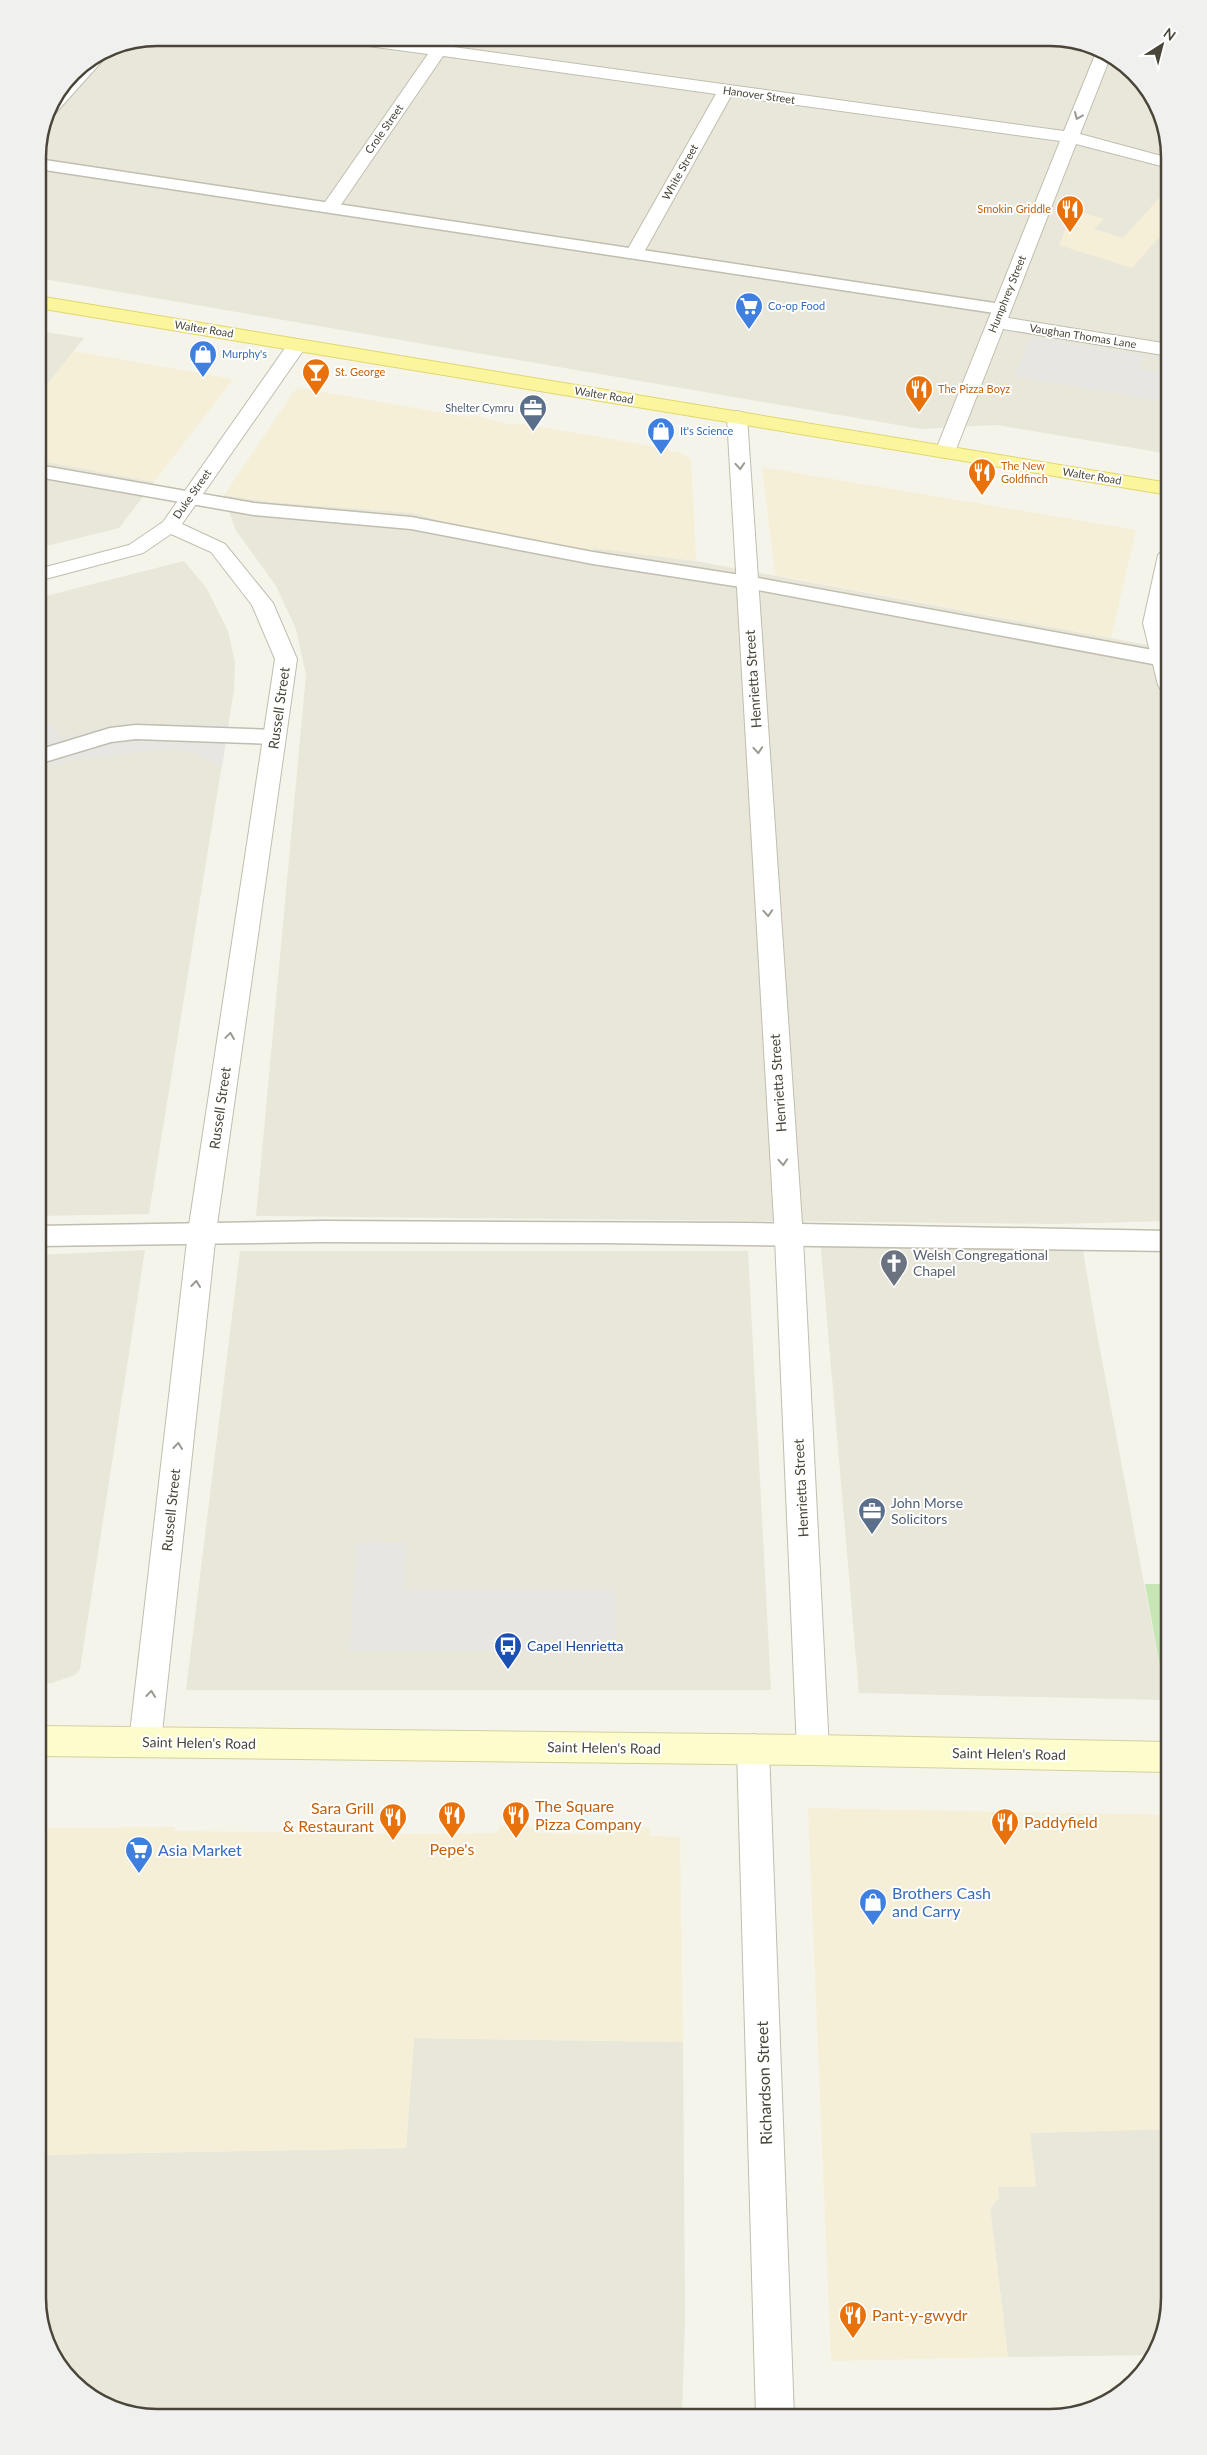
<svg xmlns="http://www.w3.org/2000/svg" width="1207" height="2455" font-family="Lato,sans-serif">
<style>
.residential{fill:#e9e7d9}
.commercial{fill:#f5efd8}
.green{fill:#c6e7b5}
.parking{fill:#e7e6e2}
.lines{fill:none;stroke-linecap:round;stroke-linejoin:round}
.lane-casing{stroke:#c0beae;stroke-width:3}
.street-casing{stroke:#c0beae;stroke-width:2}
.secondary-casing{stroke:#d3d19c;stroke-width:2}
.primary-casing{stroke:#e1d76d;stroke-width:2}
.lane{fill:#fff;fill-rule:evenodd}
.street{fill:#fff;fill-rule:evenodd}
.secondary{fill:#fdfccd;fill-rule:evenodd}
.primary{fill:#fbf59e;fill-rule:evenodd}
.oneway{stroke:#9b9992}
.labels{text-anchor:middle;stroke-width:4;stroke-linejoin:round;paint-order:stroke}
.far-street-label{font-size:11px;fill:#494639;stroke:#fff}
.far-food-label{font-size:11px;fill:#c56008;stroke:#fff;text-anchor:start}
.far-shop-label{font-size:11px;fill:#366cbe;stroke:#fff;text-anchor:start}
.far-service-label{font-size:11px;fill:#4e5e75;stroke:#fff;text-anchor:end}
.street-label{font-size:14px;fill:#494639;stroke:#fff}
.worship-label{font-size:14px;fill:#5b616d;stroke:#fff;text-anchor:start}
.service-label{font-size:14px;fill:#4e5e75;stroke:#fff;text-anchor:start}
.transit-label{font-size:14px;fill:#164399;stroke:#fff;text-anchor:start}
.near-food-label{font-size:16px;fill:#c56008;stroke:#fff;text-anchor:start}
.near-shop-label{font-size:16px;fill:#366cbe;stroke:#fff;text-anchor:start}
.near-street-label{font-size:16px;fill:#494639;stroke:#fff}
.rim{fill:none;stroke:#494639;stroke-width:2.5}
</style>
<rect width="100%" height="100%" fill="#f5f4eb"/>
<!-- residential -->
<g class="residential">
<path d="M 158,38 L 1057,38 L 1122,62 L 1160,112 L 1169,158 L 1169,454 L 996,425 L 921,429 L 38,278 L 38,150 L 47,111 L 73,73 L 112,47 Z"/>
<path d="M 38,331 L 84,338 L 38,396 Z"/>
<path d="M 38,460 L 154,482 L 119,528 L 38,548 Z"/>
<path d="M 224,495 L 272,502 L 414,513 L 455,525 L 591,552 L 594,548 L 696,561 L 1169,649 L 1169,1221 L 1057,1224 L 256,1216 L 306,675 L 296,629 L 276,586 L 235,529 Z"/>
<path d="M 184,561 L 207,589 L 228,631 L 235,663 L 234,690 L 149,1214 L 38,1216 L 38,598 Z"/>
<path d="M 820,1238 L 1081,1239 L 1096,1328 L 1166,1700 L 859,1693 Z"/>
<path d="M 145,1250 L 80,1669 L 75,1675 L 52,1683 L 38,1683 L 38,1255 Z"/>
<path d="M 240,1251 L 748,1251 L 771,1690 L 186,1690 Z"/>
<path d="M 414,2038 L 683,2042 L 685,2317 L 682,2417 L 150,2417 L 85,2393 L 47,2343 L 38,2297 L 38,2155 L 406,2148 Z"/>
<path d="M 1169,2129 L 1169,2298 L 1152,2355 L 1008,2357 L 990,2208 L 999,2198 L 997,2187 L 1030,2133 Z"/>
</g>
<!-- commercial -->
<g class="commercial">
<path d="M 1169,187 L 1169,226 L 1132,268 L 1059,245 L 1073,210 L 1104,219 L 1094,229 L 1123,238 Z"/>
<path d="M 74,351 L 108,357 L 233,379 L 154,482 L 38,460 L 38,396 Z"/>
<path d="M 300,388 L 468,417 L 474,415 L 512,425 L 518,423 L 669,449 L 669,451 L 683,454 L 691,459 L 696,561 L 594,548 L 592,552 L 455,525 L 414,513 L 272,502 L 224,495 L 294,391 Z"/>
<path d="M 762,467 L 1136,530 L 1111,638 L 775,575 Z"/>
<path d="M 808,1808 L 1169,1815 L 1169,2129 L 1030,2133 L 1036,2187 L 998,2187 L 999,2198 L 990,2208 L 1008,2357 L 831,2361 Z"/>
<path d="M 501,1826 L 533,1827 L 538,1833 L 615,1835 L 615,1827 L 649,1828 L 650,1836 L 680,1837 L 683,2042 L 414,2038 L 406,2148 L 38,2155 L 38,1828 L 175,1827 L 175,1831 L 427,1834 L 497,1833 Z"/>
</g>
<!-- green -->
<path class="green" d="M 1145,1584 L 1169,1584 L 1169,1700 L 1166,1700 Z"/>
<!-- parking -->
<g class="parking">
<path d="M 1031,337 L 1169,359 L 1169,362 L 1142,356 L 1138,369 L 1167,374 L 1169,365 L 1169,402 L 1014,376 Z"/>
<path d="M 229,723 L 222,767 L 195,754 L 182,750 L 168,749 L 74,759 L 38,770 L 38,728 L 52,724 L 61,739 L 99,728 Z"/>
<path d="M 38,982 L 45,1024 L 43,1038 L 38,1038 Z"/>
<path d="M 357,1542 L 406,1543 L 403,1590 L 616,1590 L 617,1651 L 349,1651 Z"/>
</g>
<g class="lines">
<!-- lane casing -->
<g class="lane-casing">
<g id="lane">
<path d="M 38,159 L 1001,304 L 1007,305 L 1010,309 L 1007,313 L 1001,314 L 38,169 Z"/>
<path d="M 38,465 L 254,503 L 411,517 L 593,552 L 747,576 L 1169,653 L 1169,667 L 747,588 L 593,564 L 411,529 L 254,515 L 38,477 Z"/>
<path d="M 136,725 L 274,730 L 282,732 L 285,737 L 282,742 L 274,744 L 136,739 L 111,742 L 38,764 L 38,750 L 110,728 Z"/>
<path d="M 321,1221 L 745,1223 L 1169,1231 L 1169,1251 L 604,1243 L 321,1242 L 38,1246 L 38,1226 Z"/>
</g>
</g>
<!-- street casing -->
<g class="street-casing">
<g id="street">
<path d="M 338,38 L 378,38 L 439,45 L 1064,131 L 1095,55 L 1097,53 L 1110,58 L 1080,134 L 1169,158 L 1169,168 L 1076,144 L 1008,318 L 1169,344 L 1169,356 L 1003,329 L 955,452 L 952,456 L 945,458 L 938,456 L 935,452 L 1060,141 L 731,96 L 643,254 L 640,258 L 628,258 L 625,254 L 716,94 L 443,56 L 336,212 L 324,212 L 321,208 L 428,54 L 346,43 Z"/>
<path d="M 104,53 L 106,56 L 104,59 L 52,117 L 45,118 L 47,111 L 76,71 Z"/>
<path d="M 297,339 L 304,341 L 307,345 L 182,524 L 225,544 L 273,603 L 297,659 L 216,1232 L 161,1742 L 156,1753 L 145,1757 L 134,1753 L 129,1742 L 188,1232 L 275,659 L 252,605 L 211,552 L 171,534 L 143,553 L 38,581 L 38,569 L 129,545 L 163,522 L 290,341 Z"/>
<path d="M 737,411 L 744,413 L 747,417 L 803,1238 L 829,1750 L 824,1761 L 813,1765 L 802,1761 L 797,1750 L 775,1238 L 727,417 L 730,413 Z"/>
<path d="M 1169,549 L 1169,601 L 1165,623 L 1169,646 L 1169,692 L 1161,690 L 1158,685 L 1143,623 L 1158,555 L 1162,551 Z"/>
<path d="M 753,1734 L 764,1738 L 769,1749 L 794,2417 L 756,2417 L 737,1749 L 742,1738 Z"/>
</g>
</g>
<!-- secondary casing -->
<g class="secondary-casing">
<path id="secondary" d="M 38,1726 L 813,1735 L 1169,1742 L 1169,1772 L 813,1765 L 38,1756 Z"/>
</g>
<!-- primary casing -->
<g class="primary-casing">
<path id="primary" d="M 38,296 L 1169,483 L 1169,495 L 38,308 Z"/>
</g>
<!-- lane -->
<use href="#lane" class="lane"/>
<!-- street -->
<use href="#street" class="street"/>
<!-- secondary -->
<use href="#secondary" class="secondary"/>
<!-- primary -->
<use href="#primary" class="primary"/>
</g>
<!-- one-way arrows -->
<defs><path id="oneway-chevron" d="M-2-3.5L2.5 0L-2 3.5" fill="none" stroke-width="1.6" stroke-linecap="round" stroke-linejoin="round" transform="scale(1.25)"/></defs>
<g class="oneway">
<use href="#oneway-chevron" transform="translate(1078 116) rotate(113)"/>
<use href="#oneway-chevron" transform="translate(740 466) rotate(86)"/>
<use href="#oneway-chevron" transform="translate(758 750) rotate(86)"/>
<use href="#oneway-chevron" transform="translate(768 913) rotate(86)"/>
<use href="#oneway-chevron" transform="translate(230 1036) rotate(-82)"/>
<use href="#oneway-chevron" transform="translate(783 1162) rotate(86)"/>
<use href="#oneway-chevron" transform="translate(196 1284) rotate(-84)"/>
<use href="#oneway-chevron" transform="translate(178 1446) rotate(-84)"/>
<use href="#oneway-chevron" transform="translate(151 1694) rotate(-84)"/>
</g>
<!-- icons -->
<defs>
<g id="restaurant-pin" transform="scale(1.4375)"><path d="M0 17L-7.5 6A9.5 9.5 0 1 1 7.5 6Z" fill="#e8710a" stroke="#fff"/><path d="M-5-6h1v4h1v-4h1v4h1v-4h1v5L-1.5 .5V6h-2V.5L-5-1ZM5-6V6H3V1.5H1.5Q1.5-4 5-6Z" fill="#fff"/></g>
<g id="supermarket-pin" transform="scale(1.4375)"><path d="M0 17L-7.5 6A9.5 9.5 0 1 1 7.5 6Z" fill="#3f7fe0" stroke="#fff"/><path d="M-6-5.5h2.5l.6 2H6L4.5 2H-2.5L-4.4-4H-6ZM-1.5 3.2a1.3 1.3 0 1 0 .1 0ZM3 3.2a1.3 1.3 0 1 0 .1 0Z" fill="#fff"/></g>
<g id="shop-pin" transform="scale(1.4375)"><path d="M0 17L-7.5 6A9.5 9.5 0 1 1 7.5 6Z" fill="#3f7fe0" stroke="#fff"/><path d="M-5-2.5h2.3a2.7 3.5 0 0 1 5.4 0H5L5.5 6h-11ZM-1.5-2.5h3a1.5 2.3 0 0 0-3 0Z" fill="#fff"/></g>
<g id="bar-pin" transform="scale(1.4375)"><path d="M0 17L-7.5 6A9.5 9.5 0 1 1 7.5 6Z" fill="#e8710a" stroke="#fff"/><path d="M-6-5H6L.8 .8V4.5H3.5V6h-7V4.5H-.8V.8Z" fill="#fff"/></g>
<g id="office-pin" transform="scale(1.4375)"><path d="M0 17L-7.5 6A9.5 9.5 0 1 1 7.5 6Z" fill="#5c6f8a" stroke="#fff"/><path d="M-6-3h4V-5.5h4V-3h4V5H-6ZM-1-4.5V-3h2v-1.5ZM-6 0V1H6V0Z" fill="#fff"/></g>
<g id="church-pin" transform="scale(1.4375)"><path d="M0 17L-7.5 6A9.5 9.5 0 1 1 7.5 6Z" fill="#6b7280" stroke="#fff"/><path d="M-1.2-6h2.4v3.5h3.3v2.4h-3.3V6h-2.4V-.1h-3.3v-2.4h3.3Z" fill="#fff"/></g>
<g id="bus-pin" transform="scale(1.4375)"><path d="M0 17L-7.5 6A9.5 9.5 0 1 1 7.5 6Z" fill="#1a4fb4" stroke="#fff"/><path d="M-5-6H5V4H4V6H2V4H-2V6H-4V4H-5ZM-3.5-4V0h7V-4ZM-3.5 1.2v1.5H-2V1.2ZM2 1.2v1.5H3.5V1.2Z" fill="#fff"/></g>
</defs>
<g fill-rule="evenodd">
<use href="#restaurant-pin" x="1070" y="209"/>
<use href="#supermarket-pin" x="749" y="306"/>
<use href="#shop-pin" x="203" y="354"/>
<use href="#bar-pin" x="316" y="372"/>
<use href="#restaurant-pin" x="919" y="389"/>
<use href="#office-pin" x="533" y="408"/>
<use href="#shop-pin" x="661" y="431"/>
<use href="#restaurant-pin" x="982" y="472"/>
<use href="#church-pin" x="894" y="1263"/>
<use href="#office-pin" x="872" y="1511"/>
<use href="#bus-pin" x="508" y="1646"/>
<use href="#restaurant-pin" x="452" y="1815"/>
<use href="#restaurant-pin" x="516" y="1815"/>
<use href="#restaurant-pin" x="393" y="1817"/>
<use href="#restaurant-pin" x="1005" y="1822"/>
<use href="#supermarket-pin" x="139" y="1850"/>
<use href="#shop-pin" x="873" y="1902"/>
<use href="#restaurant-pin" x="853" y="2315"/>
</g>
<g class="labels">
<!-- far-street labels -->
<g class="far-street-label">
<text transform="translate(759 95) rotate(8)" y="4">Hanover Street</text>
<text transform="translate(384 129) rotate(-55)" y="4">Crole Street</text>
<text transform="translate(680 172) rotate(-61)" y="4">White Street</text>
<text transform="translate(1007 294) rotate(-68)" y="4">Humphrey Street</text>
<text transform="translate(204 329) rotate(9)" y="4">Walter Road</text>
<text transform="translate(1083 336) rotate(9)" y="4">Vaughan Thomas Lane</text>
<text transform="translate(604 395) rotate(9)" y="4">Walter Road</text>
<text transform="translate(1092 476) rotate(9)" y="4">Walter Road</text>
<text transform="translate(192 494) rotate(-55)" y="4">Duke Street</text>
</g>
<!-- far-food labels -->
<g class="far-food-label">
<text x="1051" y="213" text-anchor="end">Smokin Griddle</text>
<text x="335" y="376">St. George</text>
<text x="938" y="393">The Pizza Boyz</text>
<text x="1001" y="470">The New<tspan x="1001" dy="13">Goldfinch</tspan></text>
</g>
<!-- far-shop labels -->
<g class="far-shop-label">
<text x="768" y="310">Co-op Food</text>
<text x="222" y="358">Murphy's</text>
<text x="680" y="435">It's Science</text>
</g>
<!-- far-service labels -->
<g class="far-service-label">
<text x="514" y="412">Shelter Cymru</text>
</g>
<!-- street labels -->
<g class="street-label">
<text transform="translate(753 679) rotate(-94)" y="5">Henrietta Street</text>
<text transform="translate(279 708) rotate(-82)" y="5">Russell Street</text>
<text transform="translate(778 1083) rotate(-94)" y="5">Henrietta Street</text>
<text transform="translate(220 1108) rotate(-82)" y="5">Russell Street</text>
<text transform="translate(801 1488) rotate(-93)" y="5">Henrietta Street</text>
<text transform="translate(171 1510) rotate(-84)" y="5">Russell Street</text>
<text transform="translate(199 1743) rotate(1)" y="5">Saint Helen's Road</text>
<text transform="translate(604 1748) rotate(1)" y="5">Saint Helen's Road</text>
<text transform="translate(1009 1754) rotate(1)" y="5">Saint Helen's Road</text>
</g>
<!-- worship labels -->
<g class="worship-label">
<text x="913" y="1260">Welsh Congregational<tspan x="913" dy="16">Chapel</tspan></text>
</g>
<!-- service labels -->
<g class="service-label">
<text x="891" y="1508">John Morse<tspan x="891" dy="16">Solicitors</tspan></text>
</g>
<!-- transit labels -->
<g class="transit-label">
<text x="527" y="1651">Capel Henrietta</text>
</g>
<!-- near-food labels -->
<g class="near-food-label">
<text x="535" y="1812">The Square<tspan x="535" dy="18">Pizza Company</tspan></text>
<text x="374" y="1814" text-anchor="end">Sara Grill<tspan x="374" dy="18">&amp; Restaurant</tspan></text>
<text x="1024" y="1828">Paddyfield</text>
<text x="452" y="1855" text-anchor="middle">Pepe's</text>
<text x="872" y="2321">Pant-y-gwydr</text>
</g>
<!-- near-shop labels -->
<g class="near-shop-label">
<text x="158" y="1856">Asia Market</text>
<text x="892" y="1899">Brothers Cash<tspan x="892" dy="18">and Carry</tspan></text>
</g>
<!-- near-street labels -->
<g class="near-street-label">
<text transform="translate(764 2083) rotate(-92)" y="6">Richardson Street</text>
</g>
</g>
<!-- crop -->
<path d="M0 0H1207V2455H0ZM157 46H1050A111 111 0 0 1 1161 157V2298A111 111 0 0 1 1050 2409H157A111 111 0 0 1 46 2298V157A111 111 0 0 1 157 46Z" fill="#f0f0ef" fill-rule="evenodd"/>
<path class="rim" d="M157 46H1050A111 111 0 0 1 1161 157V2298A111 111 0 0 1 1050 2409H157A111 111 0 0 1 46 2298V157A111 111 0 0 1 157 46Z"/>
<!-- north arrow -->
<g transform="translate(1162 45) rotate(36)" stroke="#ffffff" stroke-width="4" paint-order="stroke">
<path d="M0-4L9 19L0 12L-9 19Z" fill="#494639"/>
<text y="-8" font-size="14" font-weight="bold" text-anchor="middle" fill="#494639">N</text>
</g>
</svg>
